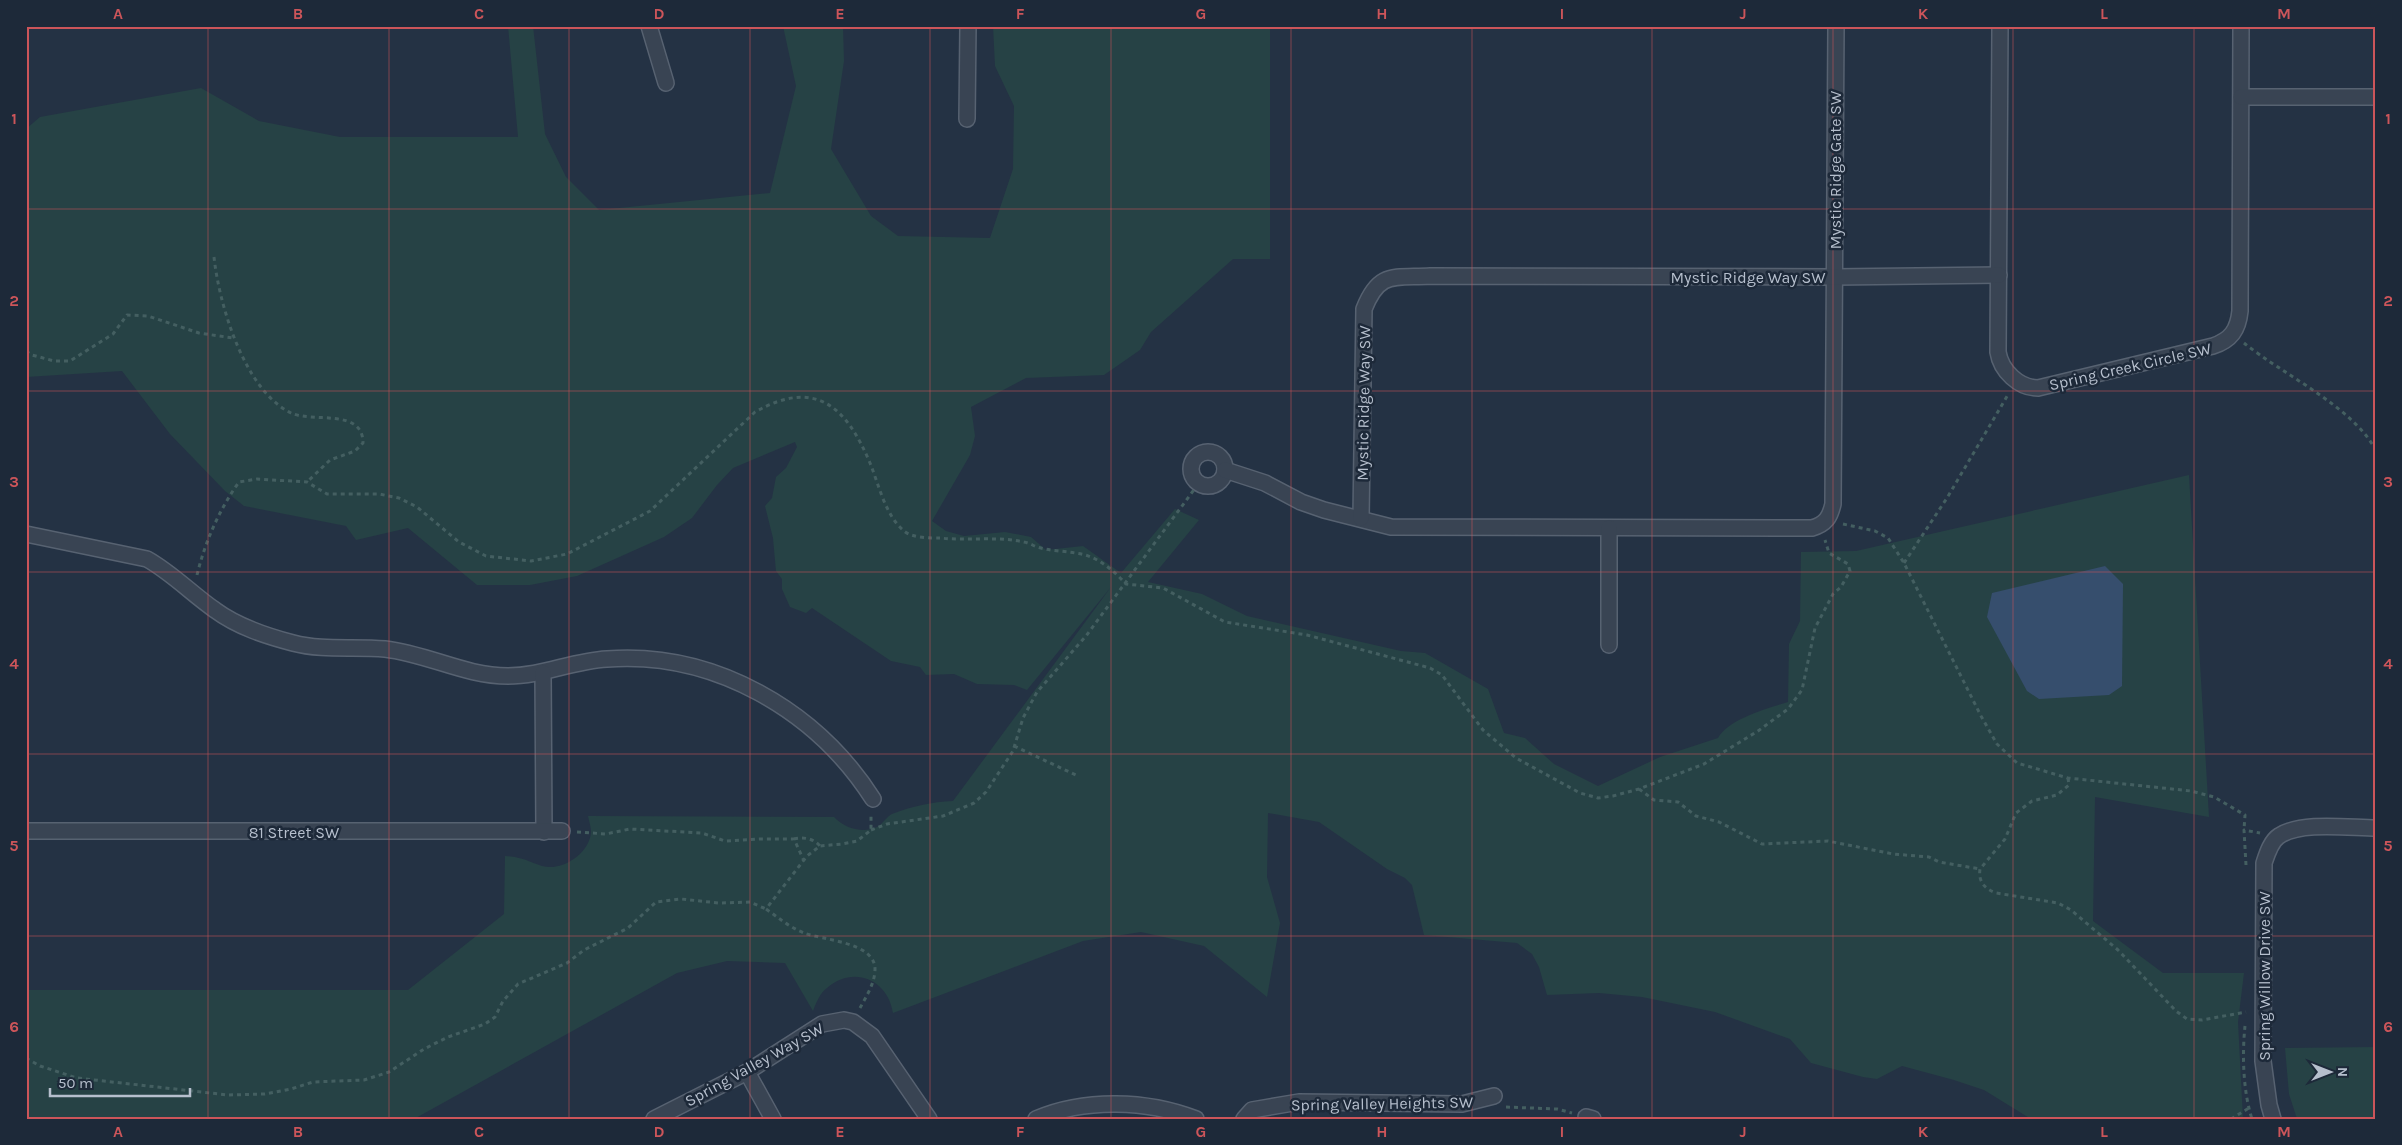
<svg xmlns="http://www.w3.org/2000/svg" width="2402" height="1145" font-family="Karla,sans-serif">
<style>
.green{fill:#264245}
.water{fill:#364e6d}
.lines{fill:none;stroke-linecap:round;stroke-linejoin:round}
.street-casing{stroke:#576271;stroke-width:18}
.path{stroke:#445f61;stroke-width:3;stroke-dasharray:4 4;stroke-linecap:butt}
.street{stroke:#394453;stroke-width:15}
.grid{fill:none;stroke:#cc555a;stroke-width:1;stroke-opacity:0.55}
.labels{text-anchor:middle;stroke-width:5;stroke-linejoin:round;paint-order:stroke}
.street-label{font-size:16px;fill:#b6bfcd;stroke:#1d2939}
.neatline{fill:none;stroke:#cc555a;stroke-width:2}
.grid-label{font-size:16px;text-anchor:middle;font-weight:bold;fill:#cc555a}
</style>
<rect width="100%" height="100%" fill="#243244"/>
<!-- green -->
<g class="green">
<path d="M 508,26 L 533,26 L 545,134 L 566,177 L 599,210 L 770,193 L 796,86 L 783,26 L 843,26 L 844,61 L 831,149 L 871,216 L 898,236 L 990,238 L 1013,169 L 1014,106 L 995,66 L 993,26 L 1270,26 L 1270,259 L 1233,259 L 1151,332 L 1140,350 L 1104,375 L 1026,378 L 971,407 L 975,436 L 970,455 L 932,521 L 946,531 L 964,536 L 1005,532 L 1031,537 L 1046,550 L 1083,546 L 1121,573 L 1175,509 L 1199,520 L 1148,582 L 1202,594 L 1247,616 L 1401,651 L 1425,653 L 1488,689 L 1504,733 L 1525,738 L 1554,764 L 1598,786 L 1660,757 L 1718,738 C 1728,719 1768,708 1788,702 L 1789,644 L 1800,621 L 1801,552 L 1856,551 L 2189,475 L 2209,817 L 2095,797 L 2093,921 L 2163,973 L 2244,973 L 2238,1022 L 2243,1119 L 2031,1119 L 1984,1090 L 1954,1080 L 1902,1066 L 1877,1079 L 1863,1077 L 1811,1063 L 1790,1039 L 1715,1012 L 1642,997 L 1599,993 L 1547,995 L 1539,967 L 1532,954 L 1517,943 L 1424,935 L 1412,885 L 1405,878 L 1387,869 L 1319,822 L 1268,813 L 1267,877 L 1280,923 L 1267,997 L 1204,946 L 1141,932 L 1083,941 L 893,1013 C 888,979 853,965 827,988 C 820,993 816,1003 813,1011 L 785,963 L 727,961 L 677,973 L 414,1119 L 26,1119 L 26,990 L 408,990 L 504,914 L 505,856 C 523,857 527,861 542,866 C 562,872 590,853 591,832 C 591,827 589,821 588,816 L 834,817 C 844,828 863,834 877,827 C 883,824 886,817 892,814 C 912,806 932,802 953,801 L 1111,587 L 1027,690 L 1014,685 L 977,684 L 954,674 L 926,675 L 920,667 L 891,661 L 812,608 L 806,613 L 790,607 L 782,589 L 782,579 L 776,571 L 773,538 L 765,506 L 772,498 L 776,477 L 786,468 L 797,447 L 795,442 L 733,468 L 717,485 L 692,518 L 664,537 L 577,576 L 530,585 L 477,585 L 408,528 L 356,540 L 346,526 L 244,506 L 225,491 L 170,434 L 122,371 L 26,377 L 26,129 L 40,117 L 201,88 L 259,121 L 340,137 L 518,137 Z"/>
<path d="M 2376,1047 L 2376,1119 L 2297,1119 L 2289,1094 L 2285,1048 Z"/>
</g>
<!-- water -->
<path class="water" d="M 2105,566 L 2123,584 L 2122,686 L 2109,695 L 2039,699 L 2027,691 L 1987,617 L 1992,593 Z"/>
<g class="lines">
<!-- street casing -->
<g class="street-casing">
<g id="street">
<path d="M 649,26 L 666,83"/>
<path d="M 2000,26 L 1998,352 C 2001,371 2019,388 2038,388 L 2213,346 C 2231,340 2238,330 2240,311 L 2241,26"/>
<path d="M 2241,97 L 2376,97"/>
<path d="M 967,119 L 968,26"/>
<circle cx="1208" cy="469" r="17"/>
<path d="M 1225,470 L 1265,483 L 1301,502 L 1324,510 L 1391,527 L 1812,528 C 1826,524 1830,517 1833,504 L 1836,26"/>
<path d="M 1361,518 L 1364,309 C 1379,271 1393,278 1430,276 L 1835,277 L 1999,275"/>
<path d="M 26,534 L 147,559 C 172,573 192,594 215,610 C 238,627 266,636 293,643 C 323,651 355,646 385,649 C 428,654 465,676 508,676 C 542,676 572,661 607,659 C 714,651 816,710 873,799"/>
<path d="M 1609,645 L 1609,528"/>
<path d="M 543,673 L 544,832"/>
<path d="M 26,831 L 562,831"/>
<path d="M 747,1072 L 773,1119"/>
<path d="M 1586,1117 L 1593,1119"/>
<path d="M 654,1119 L 747,1072 L 822,1024 L 844,1020 L 853,1022 L 872,1036 L 929,1119"/>
<path d="M 1036,1119 C 1085,1098 1147,1100 1196,1119"/>
<path d="M 1244,1119 L 1252,1110 L 1299,1102 L 1462,1104 L 1494,1096"/>
<path d="M 2273,1119 L 2269,1105 L 2263,1061 L 2264,863 C 2267,854 2271,841 2279,836 C 2301,821 2350,828 2376,828"/>
</g>
</g>
<!-- path -->
<g class="path">
<path d="M 214,257 C 219,304 244,390 291,413 C 313,423 363,408 363,443 L 355,451 L 330,460 L 307,482"/>
<path d="M 2244,343 C 2282,374 2355,408 2376,451"/>
<path d="M 26,351 L 32,355 L 54,361 L 70,361 L 113,334 L 127,315 L 148,316 L 199,333 L 233,338"/>
<path d="M 1843,524 L 1875,531 L 1888,538 L 1904,563 L 1981,716 L 1997,744 L 2017,763 L 2068,778 L 2191,791 L 2214,797 L 2245,815 L 2244,830"/>
<path d="M 1904,563 L 1947,498 L 2009,393"/>
<path d="M 197,575 C 205,542 219,510 239,482 L 257,479 L 307,482 L 327,494 L 379,494 L 399,498 L 417,507 L 459,542 L 486,556 L 531,561 L 567,554 L 650,511 L 755,412 C 815,378 846,406 870,463 C 879,485 885,515 904,531 C 912,538 930,538 940,538 C 967,541 997,536 1024,542 C 1030,543 1035,547 1041,548 C 1052,551 1064,551 1075,553 C 1096,555 1112,569 1126,584 L 1163,588 L 1225,622 L 1307,635 L 1430,668 L 1442,675 L 1483,730 L 1516,758 L 1580,793 L 1598,798 L 1613,796 L 1639,789 L 1704,764 L 1758,731 L 1788,709 L 1802,690 L 1815,628 L 1833,594 L 1841,587 L 1850,571 L 1848,564 L 1829,553 L 1825,540"/>
<path d="M 1014,746 L 1078,776"/>
<path d="M 2068,778 L 2069,785 L 2057,795 L 2032,801 L 2016,813 L 2005,839 L 1980,869 C 1978,882 1985,889 1996,893 L 2058,903 L 2071,910 L 2118,950 L 2176,1011 L 2187,1019 L 2202,1020 L 2246,1012"/>
<path d="M 1639,789 L 1654,800 L 1678,802 L 1696,816 L 1719,822 L 1762,844 L 1828,841 L 1893,854 L 1929,857 L 1939,862 L 1980,869"/>
<path d="M 871,830 L 887,824 L 943,816 L 974,803 L 986,792 L 1013,751 L 1023,718 L 1037,692 L 1086,636 L 1199,483"/>
<path d="M 577,832 L 606,834 L 630,829 L 702,833 L 725,841 L 760,839 L 794,839 L 804,861"/>
<path d="M 794,839 C 804,837 813,838 820,846"/>
<path d="M 2246,865 L 2244,830 L 2260,833"/>
<path d="M 860,1008 C 866,997 875,983 875,969 C 875,942 822,940 804,933 C 789,927 779,918 766,909 L 807,856 L 820,846 L 842,844 L 857,841 L 871,830 L 871,815"/>
<path d="M 2245,1026 C 2242,1055 2243,1091 2252,1119"/>
<path d="M 26,1058 L 40,1066 L 77,1078 L 228,1095 L 265,1094 L 291,1089 L 313,1082 L 364,1080 L 389,1072 L 424,1049 L 448,1037 L 485,1024 L 495,1017 L 503,1001 L 518,984 L 567,963 L 584,950 L 628,928 L 656,902 L 681,899 L 719,903 L 750,902 L 766,909"/>
<path d="M 1506,1107 L 1557,1109 L 1572,1113"/>
<path d="M 2231,1119 L 2249,1108"/>
</g>
<!-- street -->
<use href="#street" class="street"/>
</g>
<!-- grid -->
<path class="grid" d="M 208,26 L 208,1119M 389,26 L 389,1119M 569,26 L 569,1119M 750,26 L 750,1119M 930,26 L 930,1119M 1111,26 L 1111,1119M 1291,26 L 1291,1119M 1472,26 L 1472,1119M 1652,26 L 1652,1119M 1833,26 L 1833,1119M 2013,26 L 2013,1119M 2194,26 L 2194,1119M 26,209 L 2376,209M 26,391 L 2376,391M 26,572 L 2376,572M 26,754 L 2376,754M 26,936 L 2376,936"/>
<g class="labels">
<!-- street labels -->
<g class="street-label">
<text transform="translate(1835 170) rotate(-90)" y="6">Mystic Ridge Gate SW</text>
<text x="1748" y="283">Mystic Ridge Way SW</text>
<text transform="translate(2130 366) rotate(-13)" y="6">Spring Creek Circle SW</text>
<text transform="translate(1363 403) rotate(-89)" y="6">Mystic Ridge Way SW</text>
<text x="294" y="838">81 Street SW</text>
<text transform="translate(2264 976) rotate(-90)" y="6">Spring Willow Drive SW</text>
<text transform="translate(754 1064) rotate(-29)" y="6">Spring Valley Way SW</text>
<text transform="translate(1382 1103) rotate(-1)" y="6">Spring Valley Heights SW</text>
</g>
</g>
<!-- border -->
<rect width="2402" height="1145" fill="none" stroke="#1d2939" stroke-width="55"/>
<!-- north arrow -->
<g transform="translate(2330 1072) rotate(90)" stroke="#1d2939" stroke-width="4" paint-order="stroke">
<path d="M0-4L9 19L0 12L-9 19Z" fill="#b6bfcd"/>
<text y="-8" font-size="14" font-weight="bold" text-anchor="middle" fill="#b6bfcd">N</text>
</g>
<!-- scale -->
<path d="M50 1088v8h140v-8" fill="none" stroke="#b6bfcd" stroke-width="2.5"/>
<text x="58" y="1088" font-size="15" fill="#b6bfcd" stroke="#1d2939" stroke-width="4" paint-order="stroke">50 m</text>
<rect x="28" y="28" width="2346" height="1090" class="neatline"/>
<g class="grid-label">
<text x="118" y="19">A</text>
<text x="298" y="19">B</text>
<text x="479" y="19">C</text>
<text x="659" y="19">D</text>
<text x="840" y="19">E</text>
<text x="1020" y="19">F</text>
<text x="1201" y="19">G</text>
<text x="1382" y="19">H</text>
<text x="1562" y="19">I</text>
<text x="1743" y="19">J</text>
<text x="1923" y="19">K</text>
<text x="2104" y="19">L</text>
<text x="2284" y="19">M</text>
<text x="14" y="124">1</text>
<text x="2388" y="124">1</text>
<text x="14" y="306">2</text>
<text x="2388" y="306">2</text>
<text x="14" y="487">3</text>
<text x="2388" y="487">3</text>
<text x="14" y="669">4</text>
<text x="2388" y="669">4</text>
<text x="14" y="851">5</text>
<text x="2388" y="851">5</text>
<text x="14" y="1032">6</text>
<text x="2388" y="1032">6</text>
<text x="118" y="1137">A</text>
<text x="298" y="1137">B</text>
<text x="479" y="1137">C</text>
<text x="659" y="1137">D</text>
<text x="840" y="1137">E</text>
<text x="1020" y="1137">F</text>
<text x="1201" y="1137">G</text>
<text x="1382" y="1137">H</text>
<text x="1562" y="1137">I</text>
<text x="1743" y="1137">J</text>
<text x="1923" y="1137">K</text>
<text x="2104" y="1137">L</text>
<text x="2284" y="1137">M</text>
</g>
</svg>
